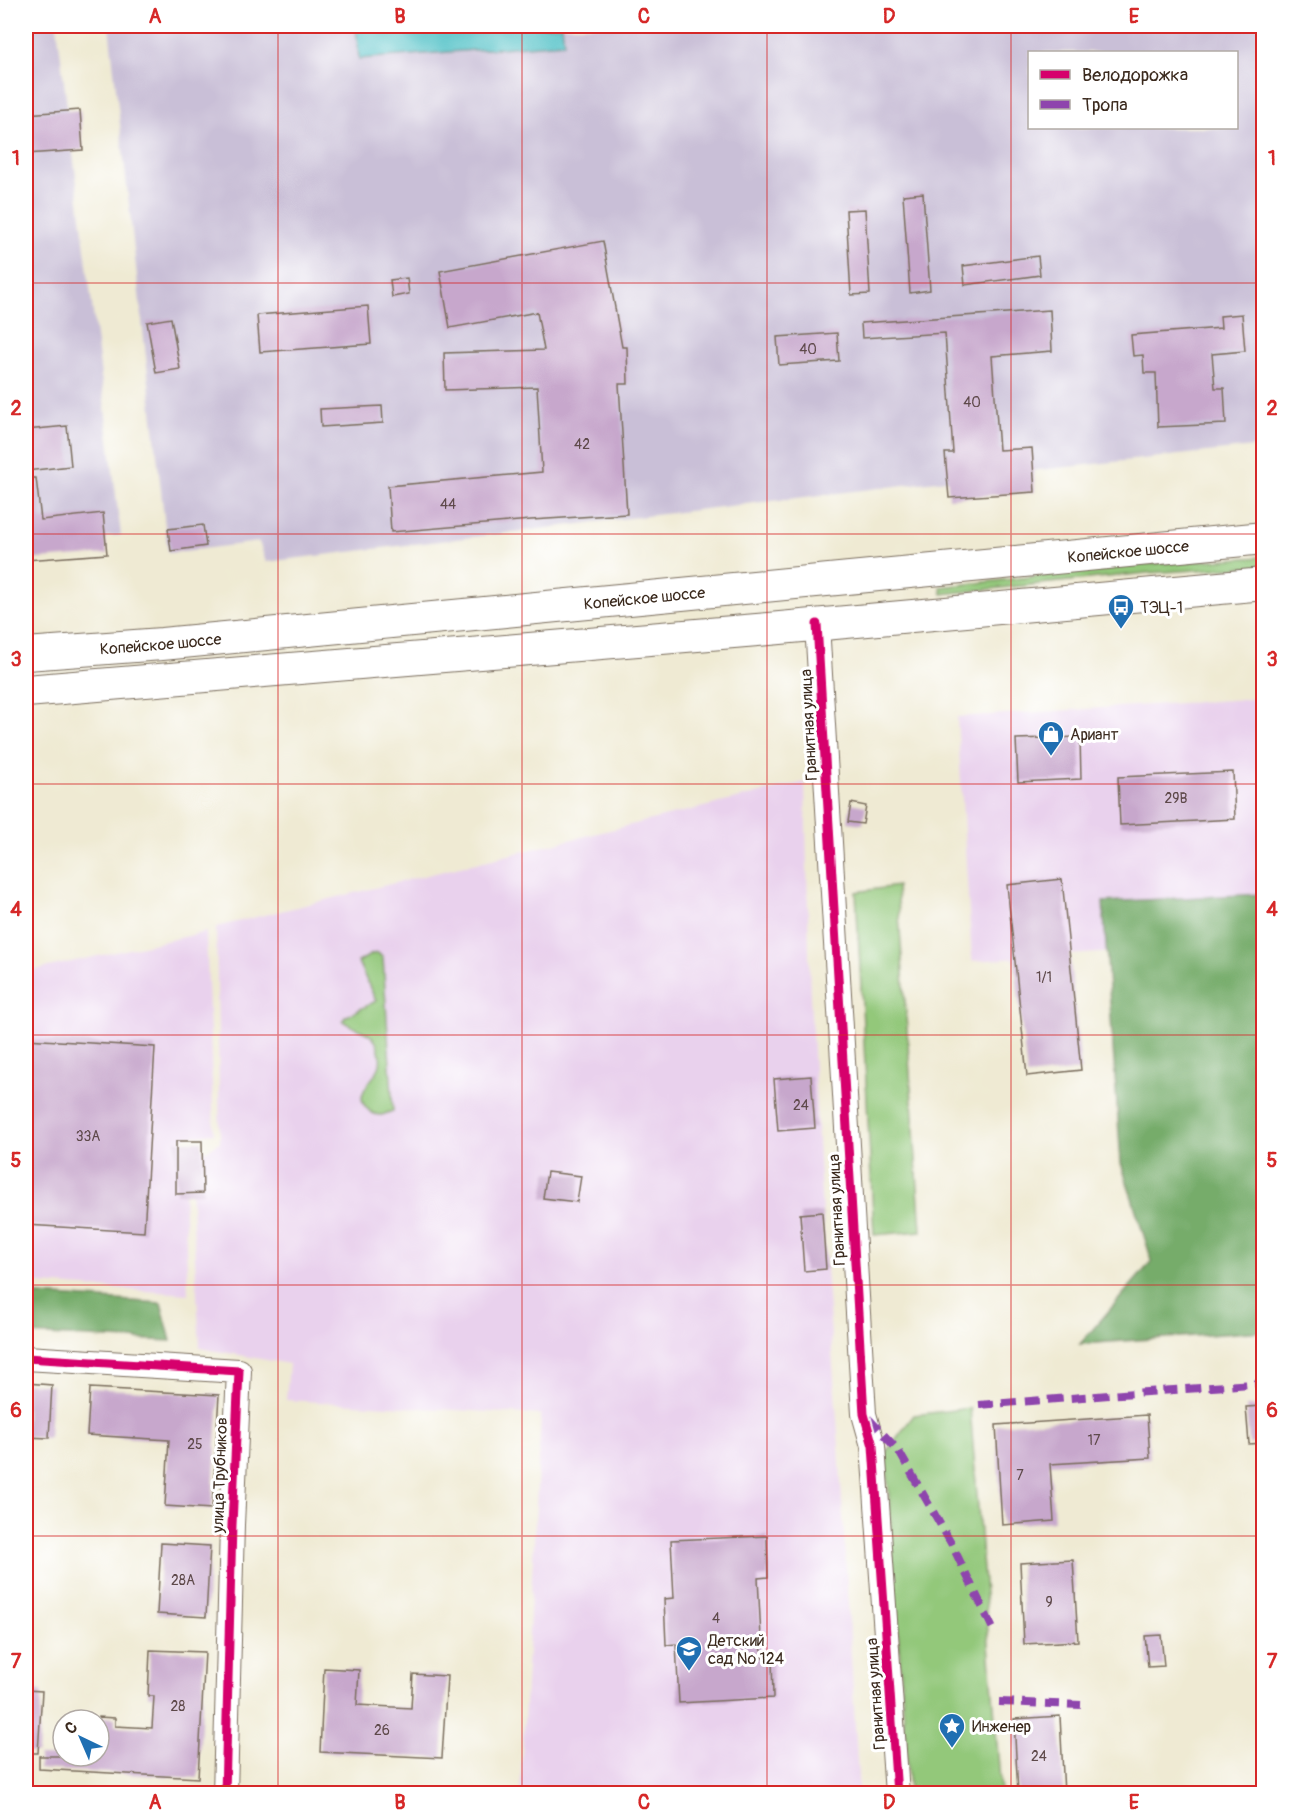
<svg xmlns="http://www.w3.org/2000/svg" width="1289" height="1819" font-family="Pangolin,sans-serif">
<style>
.built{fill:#e9d1ed}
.industrial{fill:#c9bfd7;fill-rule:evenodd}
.green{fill:#93c87a;stroke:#67794c;stroke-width:1.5}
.forest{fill:#76ac6a;stroke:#586b44;stroke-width:1.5}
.water{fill:#54c2c8;stroke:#487673;stroke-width:1.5}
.building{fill:#c7a7cc}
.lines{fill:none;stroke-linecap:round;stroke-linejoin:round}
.minor-casing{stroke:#7a6d5d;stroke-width:26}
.major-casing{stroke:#7a6d5d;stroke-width:34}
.minor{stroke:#fff;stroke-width:24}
.major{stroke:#fff;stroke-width:32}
.quiet{stroke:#8e44ad;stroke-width:8;stroke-dasharray:15 8;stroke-linecap:butt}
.cycleway-casing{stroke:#fff;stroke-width:13}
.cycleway{stroke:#d6006c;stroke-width:9}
.grid{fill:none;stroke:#d62828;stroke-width:1.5;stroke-opacity:0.55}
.labels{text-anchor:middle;stroke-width:6;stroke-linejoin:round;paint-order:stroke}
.number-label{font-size:14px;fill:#5e494a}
.street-label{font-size:16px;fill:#3b2a1e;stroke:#fff}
.poi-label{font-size:16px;fill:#3b2a1e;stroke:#fff;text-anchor:start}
.neatline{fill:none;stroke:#d62828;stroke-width:2}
.grid-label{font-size:20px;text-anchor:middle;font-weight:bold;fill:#d62828}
</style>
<rect width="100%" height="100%" fill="#fff"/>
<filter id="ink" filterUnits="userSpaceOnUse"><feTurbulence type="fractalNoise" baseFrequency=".0167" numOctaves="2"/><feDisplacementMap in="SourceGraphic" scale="12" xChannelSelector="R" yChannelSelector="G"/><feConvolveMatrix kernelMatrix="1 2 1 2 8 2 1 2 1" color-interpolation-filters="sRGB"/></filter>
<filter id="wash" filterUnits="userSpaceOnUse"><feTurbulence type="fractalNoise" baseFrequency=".008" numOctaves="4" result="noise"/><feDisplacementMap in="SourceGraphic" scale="24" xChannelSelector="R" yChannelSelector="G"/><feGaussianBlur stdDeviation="1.35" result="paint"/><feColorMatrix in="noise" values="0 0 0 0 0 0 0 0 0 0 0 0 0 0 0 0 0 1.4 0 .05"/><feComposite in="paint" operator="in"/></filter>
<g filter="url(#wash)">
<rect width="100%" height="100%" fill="#efead3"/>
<!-- built -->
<g class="built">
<path d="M 1263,698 L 1263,943 L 972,961 L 957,717 Z"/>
<path d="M 805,782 L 810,996 L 822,1212 L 839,1448 L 859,1793 L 520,1793 L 541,1415 L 286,1400 L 289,1364 L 200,1348 L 189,1150 L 208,1150 L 220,1142 L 216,927 Z"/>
<path d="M 206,932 L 214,1133 L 182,1137 L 188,1294 L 26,1283 L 26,972 Z"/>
</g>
<!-- industrial -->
<g class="industrial">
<path d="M 26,26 L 57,26 L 121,535 L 26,544 Z"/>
<path d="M 109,26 L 1263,26 L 1263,446 L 937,481 L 266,562 L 259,542 L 168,553 ZM 1030,52 L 1236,52 L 1236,128 L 1030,128 Z"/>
</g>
<!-- green -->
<g class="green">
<path d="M 1263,557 L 1263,566 L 1147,573 L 942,594 L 941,587 L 1146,564 Z"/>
<path d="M 897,886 L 921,1231 L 874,1235 L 856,892 Z"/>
<path d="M 378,953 L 383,958 L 393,1111 C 389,1112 384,1115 380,1115 C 370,1115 359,1103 363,1093 C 369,1076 387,1072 378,1047 C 372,1029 355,1031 343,1021 L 345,1017 L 376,1001 L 358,962 L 372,954 Z"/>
<path d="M 970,1408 L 1001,1793 L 909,1793 L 886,1452 L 914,1415 Z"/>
</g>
<!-- forest -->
<g class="forest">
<path d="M 1263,894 L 1263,1331 L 1080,1344 L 1152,1261 L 1121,1163 L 1103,902 Z"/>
<path d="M 26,1294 L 161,1303 L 171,1341 L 26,1334 Z"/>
</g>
<!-- water -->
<path class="water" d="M 356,26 L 562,26 L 564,43 L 359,59 Z"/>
<g id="blocks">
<!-- building -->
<g class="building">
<path d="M 80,110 L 83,150 L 26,154 L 26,114 Z"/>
<path d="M 923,193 L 930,290 L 910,293 L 903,195 Z"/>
<path d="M 865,209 L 870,294 L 851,295 L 846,210 Z"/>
<path d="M 603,241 L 622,347 L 627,347 L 628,384 L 619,384 L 627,514 L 531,520 L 391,532 L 388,486 L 542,472 L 537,387 L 445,390 L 444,353 L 544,350 L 537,312 L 450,328 L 440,271 Z"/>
<path d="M 1038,256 L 1040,275 L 965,285 L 963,266 Z"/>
<path d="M 407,278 L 409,294 L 392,297 L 390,280 Z"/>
<path d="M 368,306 L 371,344 L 260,352 L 257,315 Z"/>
<path d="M 1050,310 L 1052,351 L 992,356 L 999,450 L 1032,448 L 1035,492 L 949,498 L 945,453 L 953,453 L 945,333 L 862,338 L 861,323 Z"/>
<path d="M 1242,314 L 1245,351 L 1212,354 L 1215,388 L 1224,388 L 1226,424 L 1158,427 L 1156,373 L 1144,373 L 1143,355 L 1133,356 L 1131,335 L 1221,328 L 1220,316 Z"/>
<path d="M 171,318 L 180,369 L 156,373 L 147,322 Z"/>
<path d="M 837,333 L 839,361 L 779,365 L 777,337 Z"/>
<path d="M 382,406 L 383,423 L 321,427 L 320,409 Z"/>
<path d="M 67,426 L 71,466 L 26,471 L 26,430 Z"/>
<path d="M 26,478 L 36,478 L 41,520 L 103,513 L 107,554 L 26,560 Z"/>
<path d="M 203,525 L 206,546 L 171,551 L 168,529 Z"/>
<path d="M 1080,737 L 1081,779 L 1018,782 L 1016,739 Z"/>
<path d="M 1233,772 L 1235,819 L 1120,825 L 1118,777 Z"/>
<path d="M 851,803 L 866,806 L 863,824 L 848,822 Z"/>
<path d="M 1062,879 L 1081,1070 L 1027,1076 L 1007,885 Z"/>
<path d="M 26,1039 L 155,1047 L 144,1232 L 26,1225 Z"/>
<path d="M 811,1076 L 815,1128 L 778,1131 L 774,1079 Z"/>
<path d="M 176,1141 L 202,1141 L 203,1193 L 176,1194 Z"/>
<path d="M 547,1172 L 581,1176 L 577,1202 L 543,1198 Z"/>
<path d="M 822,1212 L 826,1269 L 804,1271 L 800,1214 Z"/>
<path d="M 26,1383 L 52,1385 L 49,1438 L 26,1437 Z"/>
<path d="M 90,1388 L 219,1395 L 212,1509 L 165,1506 L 169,1440 L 87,1435 Z"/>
<path d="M 1263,1406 L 1263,1443 L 1249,1444 L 1246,1407 Z"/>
<path d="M 1147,1415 L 1150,1458 L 1050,1464 L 1054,1521 L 1002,1525 L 996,1425 Z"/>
<path d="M 767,1536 L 768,1577 L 758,1578 L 762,1658 L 772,1657 L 773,1698 L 679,1703 L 676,1644 L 666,1645 L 664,1599 L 674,1598 L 671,1540 Z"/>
<path d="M 161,1543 L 210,1546 L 206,1617 L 157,1614 Z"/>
<path d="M 1073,1560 L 1078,1641 L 1024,1644 L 1020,1563 Z"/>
<path d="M 1161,1635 L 1164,1666 L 1148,1667 L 1145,1636 Z"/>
<path d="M 150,1650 L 205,1652 L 198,1778 L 39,1769 L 39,1756 L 99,1756 L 99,1717 L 115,1718 L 115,1726 L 152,1728 L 154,1696 L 148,1696 Z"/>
<path d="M 324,1668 L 359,1670 L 357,1705 L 411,1708 L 413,1674 L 447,1676 L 442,1758 L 320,1752 Z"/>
<path d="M 26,1690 L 42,1691 L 38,1753 L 26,1753 Z"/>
<path d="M 1060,1716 L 1064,1794 L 1018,1794 L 1014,1719 Z"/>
</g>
</g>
</g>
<g filter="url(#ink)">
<use href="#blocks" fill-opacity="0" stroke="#7a6d5d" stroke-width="1.5"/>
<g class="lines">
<!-- minor casing -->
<g class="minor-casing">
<g id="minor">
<path d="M 817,624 L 864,1414 L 873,1446 L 897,1794"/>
<path d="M 26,1358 L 239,1371 L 232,1525 L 225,1794"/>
</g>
</g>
<!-- major casing -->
<g class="major-casing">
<g id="major">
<path id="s1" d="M 26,654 L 162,644 L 1264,538"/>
<path d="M 26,691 L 769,629 L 1264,584"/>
</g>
</g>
<!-- minor -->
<use href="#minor" class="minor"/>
<!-- major -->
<use href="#major" class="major"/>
<!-- quiet -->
<g class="quiet">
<path d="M 979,1405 L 1264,1383"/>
<path d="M 868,1418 L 898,1450 L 952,1545 L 995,1633"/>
<path d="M 999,1702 L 1081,1705"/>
</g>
<!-- cycleway casing -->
<g class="cycleway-casing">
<g id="cycleway">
<path d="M 817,624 L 864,1414 L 873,1446 L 897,1794"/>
<path d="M 26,1358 L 239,1371 L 232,1525 L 225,1794"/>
</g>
</g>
<!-- cycleway -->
<use href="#cycleway" class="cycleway"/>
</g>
</g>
<!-- grid -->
<path class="grid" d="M 278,26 L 278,1794M 522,26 L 522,1794M 767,26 L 767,1794M 1011,26 L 1011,1794M 26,283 L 1264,283M 26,534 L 1264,534M 26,784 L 1264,784M 26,1035 L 1264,1035M 26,1285 L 1264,1285M 26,1536 L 1264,1536"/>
<!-- icons -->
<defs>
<g id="bus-pin" transform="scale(1.35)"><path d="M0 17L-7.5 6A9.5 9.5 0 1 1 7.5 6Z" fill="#1f6fb2" stroke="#fff"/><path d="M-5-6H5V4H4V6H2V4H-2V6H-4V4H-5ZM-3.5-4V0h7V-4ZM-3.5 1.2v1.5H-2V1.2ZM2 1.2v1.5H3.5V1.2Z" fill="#fff"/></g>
<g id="shop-pin" transform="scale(1.35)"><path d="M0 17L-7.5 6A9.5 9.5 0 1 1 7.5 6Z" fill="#1f6fb2" stroke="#fff"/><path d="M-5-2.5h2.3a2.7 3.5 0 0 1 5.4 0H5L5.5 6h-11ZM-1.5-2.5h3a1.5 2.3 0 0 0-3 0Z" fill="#fff"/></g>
<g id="school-pin" transform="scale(1.35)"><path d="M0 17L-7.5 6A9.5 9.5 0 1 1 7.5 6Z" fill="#1f6fb2" stroke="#fff"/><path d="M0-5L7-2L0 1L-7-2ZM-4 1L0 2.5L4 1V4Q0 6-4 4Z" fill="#fff"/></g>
<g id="sight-pin" transform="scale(1.35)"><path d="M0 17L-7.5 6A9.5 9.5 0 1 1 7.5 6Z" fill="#1f6fb2" stroke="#fff"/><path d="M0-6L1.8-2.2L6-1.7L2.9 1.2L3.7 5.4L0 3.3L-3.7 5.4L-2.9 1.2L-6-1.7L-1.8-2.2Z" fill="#fff"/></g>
</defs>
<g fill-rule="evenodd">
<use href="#bus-pin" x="1121" y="607"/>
<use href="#shop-pin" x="1051" y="734"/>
<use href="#school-pin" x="689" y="1649"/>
<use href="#sight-pin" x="952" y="1726"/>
</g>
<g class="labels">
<!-- number labels -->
<g class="number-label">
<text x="808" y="354">40</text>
<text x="972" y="407">40</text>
<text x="582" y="449">42</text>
<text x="448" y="509">44</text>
<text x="1176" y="803">29В</text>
<text x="1044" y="982">1/1</text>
<text x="801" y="1110">24</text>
<text x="88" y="1141">33А</text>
<text x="1094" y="1445">17</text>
<text x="195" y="1449">25</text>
<text x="1020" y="1480">7</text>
<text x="183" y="1585">28А</text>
<text x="1049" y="1607">9</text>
<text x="716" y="1623">4</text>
<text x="178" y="1711">28</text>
<text x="382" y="1735">26</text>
<text x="1039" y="1761">24</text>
</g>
<!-- street labels -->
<g class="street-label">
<text dy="6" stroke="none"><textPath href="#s1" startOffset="1107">Копейское шоссе</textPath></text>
<text dy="6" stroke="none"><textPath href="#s1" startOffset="621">Копейское шоссе</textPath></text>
<text dy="6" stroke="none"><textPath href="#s1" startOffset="135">Копейское шоссе</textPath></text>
<text transform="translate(808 725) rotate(-93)" y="6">Гранитная улица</text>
<text transform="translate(836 1210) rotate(-93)" y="6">Гранитная улица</text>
<text transform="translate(219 1475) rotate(-88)" y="6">улица Трубников</text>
<text transform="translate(875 1694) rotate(-94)" y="6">Гранитная улица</text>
</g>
<!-- poi labels -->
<g class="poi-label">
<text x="1140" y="613">ТЭЦ-1</text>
<text x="1070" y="740">Ариант</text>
<text x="708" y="1646">Детский<tspan x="708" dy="18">сад № 124</tspan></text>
<text x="972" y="1732">Инженер</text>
</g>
</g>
<!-- margin -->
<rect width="1289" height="1819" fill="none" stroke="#fff" stroke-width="66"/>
<!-- legend -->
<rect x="1028" y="51" width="210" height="78" fill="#ffffff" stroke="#b1aaa5" stroke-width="1.5"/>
<rect x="1040" y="70" width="30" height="9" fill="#d6006c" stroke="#b1aaa5" stroke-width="1.5"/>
<text x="1082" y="81" font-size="18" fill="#3b2a1e">Велодорожка</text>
<rect x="1040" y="100" width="30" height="9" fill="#8e44ad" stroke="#b1aaa5" stroke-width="1.5"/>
<text x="1082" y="111" font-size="18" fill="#3b2a1e">Тропа</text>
<!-- north arrow -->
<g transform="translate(81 1738) rotate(316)"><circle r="28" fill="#ffffff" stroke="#b1aaa5" stroke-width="1.5"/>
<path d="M0-4.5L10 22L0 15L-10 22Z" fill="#1f6fb2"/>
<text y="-9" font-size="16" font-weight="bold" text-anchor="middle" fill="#3b2a1e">С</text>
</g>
<rect x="33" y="33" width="1223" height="1753" class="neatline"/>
<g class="grid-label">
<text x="155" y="23">A</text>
<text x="400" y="23">B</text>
<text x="644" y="23">C</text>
<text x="889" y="23">D</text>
<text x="1134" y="23">E</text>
<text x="16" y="165">1</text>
<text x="1272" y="165">1</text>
<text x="16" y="415">2</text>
<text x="1272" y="415">2</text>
<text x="16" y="666">3</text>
<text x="1272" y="666">3</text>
<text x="16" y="916">4</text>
<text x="1272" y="916">4</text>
<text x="16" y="1167">5</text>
<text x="1272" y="1167">5</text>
<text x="16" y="1417">6</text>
<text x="1272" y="1417">6</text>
<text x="16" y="1668">7</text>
<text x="1272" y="1668">7</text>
<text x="155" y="1809">A</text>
<text x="400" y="1809">B</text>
<text x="644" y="1809">C</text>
<text x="889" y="1809">D</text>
<text x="1134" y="1809">E</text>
</g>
</svg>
